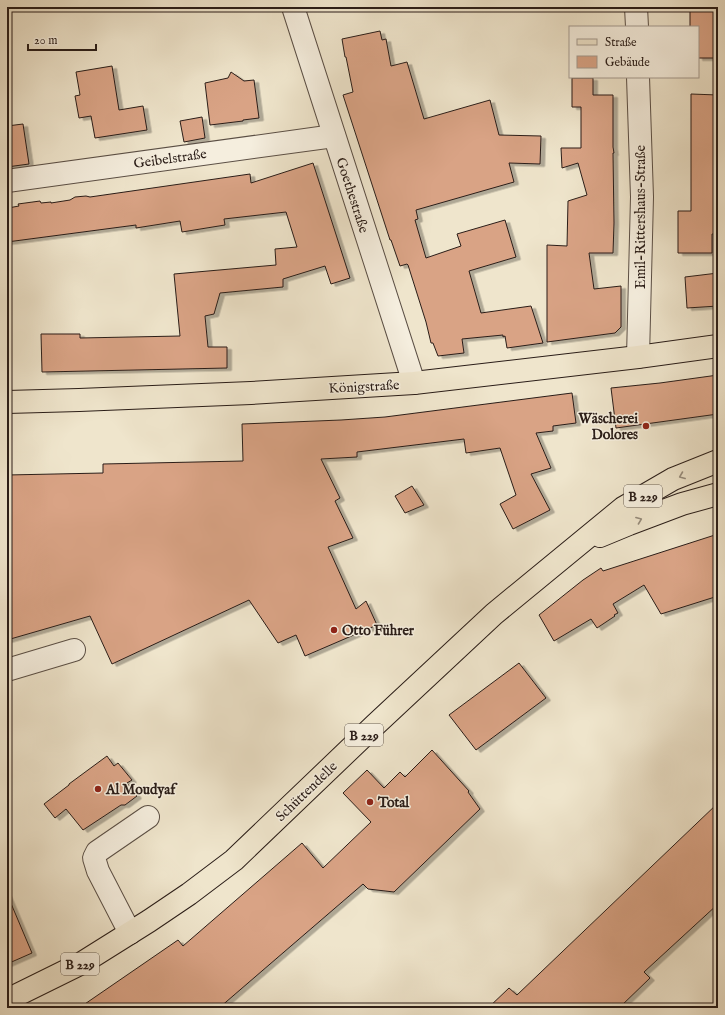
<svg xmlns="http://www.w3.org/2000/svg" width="725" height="1015" font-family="'IM FELL English',serif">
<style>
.building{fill:#d9a385;stroke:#2a1d18;filter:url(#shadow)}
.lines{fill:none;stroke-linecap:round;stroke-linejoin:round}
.minor-casing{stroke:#5b4f45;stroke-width:24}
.major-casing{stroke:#2a1d18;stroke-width:24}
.minor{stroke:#f5eede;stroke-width:22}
.major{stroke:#efe5cc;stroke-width:22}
.oneway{stroke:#968b7b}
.poi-dot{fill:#8f2418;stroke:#f5eede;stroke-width:1.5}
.labels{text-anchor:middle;stroke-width:3;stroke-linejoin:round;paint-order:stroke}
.shield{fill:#f5eede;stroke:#675c53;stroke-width:1}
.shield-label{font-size:13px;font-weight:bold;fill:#2a1d18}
.street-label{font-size:14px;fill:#2a1d18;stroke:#f5eede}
.poi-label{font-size:14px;font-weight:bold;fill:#2a1d18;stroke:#f5eede;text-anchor:start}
</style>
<defs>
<filter id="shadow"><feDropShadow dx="4.5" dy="2.5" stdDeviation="0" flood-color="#0004"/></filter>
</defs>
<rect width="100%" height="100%" fill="#efe5cc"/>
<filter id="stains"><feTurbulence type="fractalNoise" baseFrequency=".005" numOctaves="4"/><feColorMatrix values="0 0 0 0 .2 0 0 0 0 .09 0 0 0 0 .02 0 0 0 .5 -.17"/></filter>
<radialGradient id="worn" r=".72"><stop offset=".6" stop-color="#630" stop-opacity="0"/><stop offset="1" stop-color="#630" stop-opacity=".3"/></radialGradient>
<!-- building -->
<g class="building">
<path d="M 690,7 L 718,7 L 718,58 L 698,58 L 698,27 L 690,27 Z"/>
<path d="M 380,31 L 382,40 L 386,39 L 391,66 L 407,62 L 424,119 L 490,100 L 499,135 L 541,136 L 540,164 L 509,163 L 514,182 L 416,210 L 418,219 L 415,220 L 426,258 L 461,246 L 457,234 L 505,220 L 516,257 L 469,271 L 481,313 L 531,306 L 543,343 L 507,348 L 505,336 L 503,337 L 503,335 L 462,339 L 464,353 L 438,356 L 433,343 L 431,343 L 426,322 L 408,265 L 407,264 L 400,266 L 391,240 L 390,240 L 343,95 L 353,92 L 346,57 L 345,57 L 342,39 Z"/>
<path d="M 112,66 L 119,110 L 143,106 L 147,130 L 95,138 L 91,116 L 79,118 L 75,96 L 80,95 L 76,72 Z"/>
<path d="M 231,72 L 244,81 L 254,80 L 259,118 L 243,120 L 243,121 L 210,125 L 205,83 L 228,78 Z"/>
<path d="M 572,78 L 593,78 L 593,95 L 613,95 L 613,147 L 614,153 L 613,153 L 614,223 L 613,253 L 589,253 L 594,289 L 621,286 L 621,327 L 615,333 L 547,342 L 547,245 L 567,246 L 568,201 L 587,195 L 578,163 L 562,168 L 561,148 L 581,148 L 581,107 L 572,107 Z"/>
<path d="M 691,94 L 718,95 L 718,132 L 715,132 L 716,171 L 718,171 L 718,234 L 712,234 L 712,253 L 678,253 L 678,211 L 691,211 Z"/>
<path d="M 202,117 L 205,138 L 184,142 L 180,121 Z"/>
<path d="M 23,124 L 29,164 L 7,167 L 7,126 Z"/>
<path d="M 313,163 L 350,278 L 331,284 L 325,266 L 283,279 L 283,287 L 220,293 L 214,314 L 205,316 L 208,347 L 227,347 L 227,368 L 182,369 L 42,372 L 41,334 L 80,334 L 80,338 L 180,336 L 174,274 L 276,265 L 275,249 L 297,247 L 286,212 L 224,219 L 225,225 L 182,232 L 180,221 L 136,228 L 136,225 L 7,242 L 7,209 L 8,209 L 8,208 L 19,206 L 18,204 L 40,201 L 41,203 L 51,202 L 51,203 L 70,200 L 75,197 L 86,196 L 90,197 L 250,174 L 251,183 Z"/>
<path d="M 718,273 L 718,306 L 687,308 L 685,277 Z"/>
<path d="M 718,375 L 718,414 L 616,428 L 611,388 L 660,383 Z"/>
<path d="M 572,393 L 576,423 L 553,426 L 553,431 L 536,433 L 551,468 L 531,474 L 550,510 L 513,529 L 500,504 L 516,495 L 500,448 L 466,453 L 464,439 L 357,452 L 357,457 L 321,459 L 340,498 L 335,501 L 353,538 L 328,547 L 356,609 L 366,601 L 377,625 L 305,656 L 296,635 L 278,643 L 249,600 L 112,664 L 90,616 L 7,640 L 7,475 L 103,473 L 103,464 L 243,461 L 242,424 L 341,420 L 385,417 Z"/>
<path d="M 412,486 L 424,505 L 405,513 L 395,496 Z"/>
<path d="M 718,534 L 718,596 L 661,614 L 644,585 L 613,604 L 618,613 L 614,615 L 615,616 L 597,628 L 591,619 L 554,641 L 539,615 L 583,580 L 601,568 L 603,571 Z"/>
<path d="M 519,663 L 546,698 L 476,750 L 449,715 Z"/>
<path d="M 432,750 L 469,791 L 468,792 L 480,809 L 394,892 L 368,889 L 363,884 L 219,1008 L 79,1008 L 178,940 L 183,946 L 302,843 L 323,868 L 371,822 L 343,793 L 367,770 L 384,788 L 400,772 L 405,777 Z"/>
<path d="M 107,756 L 114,766 L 118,763 L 132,780 L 127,783 L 137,796 L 125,805 L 121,805 L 83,830 L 66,809 L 55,818 L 44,804 L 69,785 L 69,784 Z"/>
<path d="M 718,803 L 718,904 L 644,972 L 650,978 L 619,1008 L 488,1008 L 509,988 L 517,995 Z"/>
<path d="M 7,894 L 32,953 L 7,964 Z"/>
</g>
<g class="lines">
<!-- minor casing -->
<g class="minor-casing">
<g id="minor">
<path d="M 293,7 L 414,383"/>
<path d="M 636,7 L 637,27"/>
<path d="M 7,181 L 334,136"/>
<path d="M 638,357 L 642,197 L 638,77"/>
<path d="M 7,670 L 74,650"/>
<path d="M 130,933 L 98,871 L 94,858 L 97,852 L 148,817"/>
</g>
</g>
<!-- major casing -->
<g class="major-casing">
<g id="major">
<path d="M 7,402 L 79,400 L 251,393 L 414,383 L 638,357 L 718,346"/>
<path d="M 600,536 L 629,524 L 682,504 L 718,494"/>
<path d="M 7,1000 L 82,963 L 149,921 L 189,894 L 234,860 L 375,725 L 494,614 L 623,508 L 673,479 L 718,461"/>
</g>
</g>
<!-- minor -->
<use href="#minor" class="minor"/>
<!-- major -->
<use href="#major" class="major"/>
</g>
<!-- one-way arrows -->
<defs><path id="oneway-chevron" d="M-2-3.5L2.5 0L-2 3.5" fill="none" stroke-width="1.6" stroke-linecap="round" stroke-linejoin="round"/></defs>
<g class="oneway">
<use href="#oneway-chevron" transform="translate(682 476) rotate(158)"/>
<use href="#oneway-chevron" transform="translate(639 520) rotate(-21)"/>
</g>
<!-- markers -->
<g class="poi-dot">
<circle cx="646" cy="426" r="4"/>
<circle cx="334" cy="630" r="4"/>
<circle cx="98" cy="789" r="4"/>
<circle cx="370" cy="802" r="4"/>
</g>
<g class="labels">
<!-- shield labels -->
<g class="shield">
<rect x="624" y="485" width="38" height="22" rx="3"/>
<rect x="345" y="724" width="38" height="22" rx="3"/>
<rect x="61" y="953" width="38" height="22" rx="3"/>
</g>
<g class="shield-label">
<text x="643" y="501">B 229</text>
<text x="364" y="740">B 229</text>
<text x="80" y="969">B 229</text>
</g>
<!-- street labels -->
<g class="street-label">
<text transform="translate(170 158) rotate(-8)" y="5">Geibelstraße</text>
<text transform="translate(353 195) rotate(72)" y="5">Goethestraße</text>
<text transform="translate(640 217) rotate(-90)" y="5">Emil-Rittershaus-Straße</text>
<text transform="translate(364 386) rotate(-3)" y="5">Königstraße</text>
<text transform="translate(306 791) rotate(-44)" y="5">Schüttendelle</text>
</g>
<!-- poi labels -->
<g class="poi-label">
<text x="638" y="423" text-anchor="end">Wäscherei<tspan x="638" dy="16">Dolores</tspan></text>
<text x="342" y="635">Otto Führer</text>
<text x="106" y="794">Al Moudyaf</text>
<text x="378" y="807">Total</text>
</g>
</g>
<!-- margin -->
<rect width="725" height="1015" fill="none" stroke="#efe5cc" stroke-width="24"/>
<rect x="8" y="8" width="709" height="999" fill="none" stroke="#2a1d18" stroke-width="2"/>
<rect x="12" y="12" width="701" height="991" fill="none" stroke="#2a1d18"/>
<!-- legend -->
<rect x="569" y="26" width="130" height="52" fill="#f5eede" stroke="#a49a8f"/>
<rect x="577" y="39" width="20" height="6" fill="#efe5cc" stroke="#a49a8f"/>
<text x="605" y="46" font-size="12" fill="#2a1d18">Straße</text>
<rect x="577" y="56" width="20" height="12" fill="#d9a385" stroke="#a49a8f"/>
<text x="605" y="66" font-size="12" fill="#2a1d18">Gebäude</text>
<!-- scale -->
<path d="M28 44v6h68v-6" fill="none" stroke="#2a1d18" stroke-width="2"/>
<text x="34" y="44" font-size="12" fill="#2a1d18" stroke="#f5eede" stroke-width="3" paint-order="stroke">20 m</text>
<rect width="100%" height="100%" filter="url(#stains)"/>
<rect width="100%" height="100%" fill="url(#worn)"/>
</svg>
